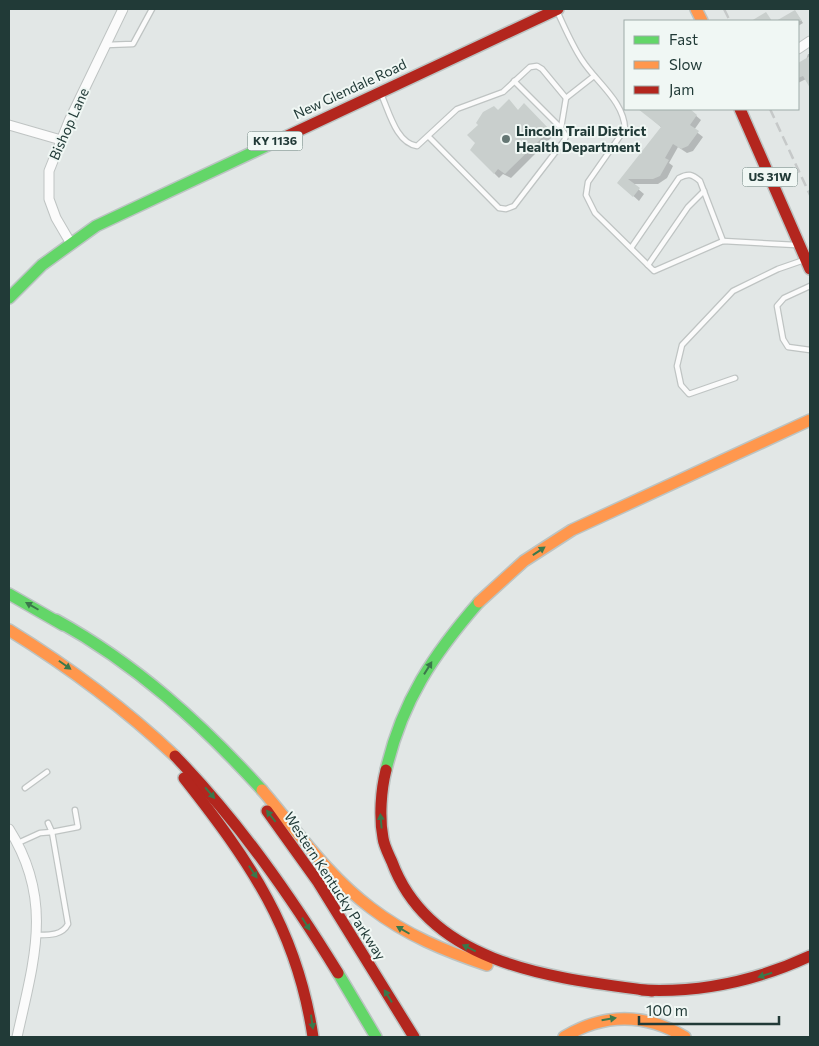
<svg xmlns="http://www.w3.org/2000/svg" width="819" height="1046" font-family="Commissioner,sans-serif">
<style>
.shadow{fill:#0003}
.building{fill:#c9cfcd}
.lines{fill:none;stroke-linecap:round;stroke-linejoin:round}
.lane-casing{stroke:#bfc4c3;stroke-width:7}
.street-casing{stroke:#bfc4c3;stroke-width:11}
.fast-casing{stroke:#bcc4c3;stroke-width:14}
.slow-casing{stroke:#bcc4c3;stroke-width:14}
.jam-casing{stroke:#bcc4c3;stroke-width:14}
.lane{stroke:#fbfbfb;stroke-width:4.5}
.street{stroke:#fbfbfb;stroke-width:9}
.fast{stroke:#63d668;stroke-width:11}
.slow{stroke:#ff974d;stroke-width:11}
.jam{stroke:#b3261e;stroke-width:11}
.rail{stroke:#c6c9c9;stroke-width:2.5;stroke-dasharray:10 5;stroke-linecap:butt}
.oneway{fill:#3b784b}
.poi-dot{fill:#657774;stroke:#f0f7f4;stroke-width:2}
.labels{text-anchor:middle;stroke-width:4;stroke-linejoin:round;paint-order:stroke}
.shield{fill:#f0f7f4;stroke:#5f7370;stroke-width:1}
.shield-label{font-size:12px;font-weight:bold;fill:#213a37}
.street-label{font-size:14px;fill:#213a37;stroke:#f0f7f4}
.poi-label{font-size:14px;font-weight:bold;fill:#213a37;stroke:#f0f7f4;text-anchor:start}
</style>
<rect width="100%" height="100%" fill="#e2e7e6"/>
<!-- shadow -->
<g class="shadow">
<path d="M 795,11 L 803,23 L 798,26 L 798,21 L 779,21 Z"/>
<path d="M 808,54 L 810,54 L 810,85 L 806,79 L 798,83 L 798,65 L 806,60 Z"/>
<path d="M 524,105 L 554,135 L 511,178 L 503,174 L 499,178 L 494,173 L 498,112 L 518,111 Z"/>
<path d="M 646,109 L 666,109 L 669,111 L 671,109 L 688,109 L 701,120 L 694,130 L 703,137 L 693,151 L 687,153 L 678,147 L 669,163 L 673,166 L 667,178 L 658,184 L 632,184 L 644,194 L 639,201 L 619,183 L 662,128 L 644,112 Z"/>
</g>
<!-- building -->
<g class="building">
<path d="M 795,10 L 802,21 L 776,21 Z"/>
<path d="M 766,12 L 772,21 L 751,21 Z"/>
<path d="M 810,56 L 810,88 L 803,76 L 798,78 L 798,63 Z"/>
<path d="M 509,99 L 518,110 L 524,103 L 550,130 L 505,174 L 498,169 L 494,174 L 470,150 L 475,143 L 467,135 L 478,125 L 476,123 L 483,112 L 494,106 L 498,110 Z"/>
<path d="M 638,109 L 690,109 L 697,115 L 690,125 L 699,131 L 688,146 L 681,149 L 673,144 L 665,158 L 669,160 L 660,176 L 653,179 L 628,179 L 640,188 L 633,197 L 617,183 L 661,127 Z"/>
</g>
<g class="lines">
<!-- lane casing -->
<g class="lane-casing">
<g id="lane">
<path d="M 557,11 C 565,28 572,45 582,60 C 596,82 624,101 625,129 L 588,182 L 586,195 L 595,213 L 654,271 L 723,241 L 796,245"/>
<path d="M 106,45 L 133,44 L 152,9"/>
<path d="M 514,81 L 561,128"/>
<path d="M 381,94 C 389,111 396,143 417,146 L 457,109 L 503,92 L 530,67 L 537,66 L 542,69 L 566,98 L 561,128 L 566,136 L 564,141 L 514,206 L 506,209 L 499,208 L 429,137"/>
<path d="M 566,98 L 594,76"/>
<path d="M 631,248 L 679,178 C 688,173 692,174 700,181 L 723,241"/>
<path d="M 648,265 L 688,207 L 704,191"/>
<path d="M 810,286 L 784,298 L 777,306 L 783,339 L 788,347 L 810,350"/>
<path d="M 735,378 L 689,394 L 681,385 L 677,366 L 682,345 L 733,291 L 778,269 L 804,260"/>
<path d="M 25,788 L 47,772"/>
<path d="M 48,823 L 52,832 L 78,827 L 75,810"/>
<path d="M 18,843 L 40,833 L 52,832 L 68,924 C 62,936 48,935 36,935"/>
</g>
</g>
<!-- street casing -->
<g class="street-casing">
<g id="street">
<path d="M 798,49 L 810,41"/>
<path d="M 9,125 L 61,140"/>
<path d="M 70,242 L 56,218 L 49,199 L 49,171 L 69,121 L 123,9"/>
<path d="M 9,829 C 54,900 34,960 17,1037"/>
</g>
</g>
<!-- fast casing -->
<g class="fast-casing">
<g id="fast">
<path d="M 9,298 L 42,265 L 96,226 L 283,138"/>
<path d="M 9,594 L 63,625"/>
<path d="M 56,620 C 136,664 201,723 262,790"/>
<path d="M 386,770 C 402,701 433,655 479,602"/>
<path d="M 338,973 L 376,1037"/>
</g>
</g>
<!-- slow casing -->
<g class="slow-casing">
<g id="slow">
<path d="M 696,9 L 702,21"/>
<path d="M 479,602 L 524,561 L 572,530 L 810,420"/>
<path d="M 9,630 C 69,667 124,708 175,756"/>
<path d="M 262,790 C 297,831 328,876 371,908 C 406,935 445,951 487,965"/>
<path d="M 564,1037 C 604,1013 645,1013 685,1037"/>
</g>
</g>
<!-- jam casing -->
<g class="jam-casing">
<g id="jam">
<path d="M 740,109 L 810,269"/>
<path d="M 283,138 L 558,9"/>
<path d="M 175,756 C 239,822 290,895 338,973"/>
<path d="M 386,770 C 381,790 379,817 383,838 C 384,846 389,855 392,862 C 431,967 557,978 652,991"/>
<path d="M 184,778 C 250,862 297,929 313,1037"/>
<path d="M 267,811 L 318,882 L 414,1037"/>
<path d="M 642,990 C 702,993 756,981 810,956"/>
</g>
</g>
<!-- lane -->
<use href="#lane" class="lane"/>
<!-- street -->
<use href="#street" class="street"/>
<!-- fast -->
<use href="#fast" class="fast"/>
<!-- slow -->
<use href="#slow" class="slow"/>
<!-- jam -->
<use href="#jam" class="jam"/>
<!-- rail -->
<g class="rail">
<path d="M 724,9 L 730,21"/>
<path d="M 770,109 L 810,195"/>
</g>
</g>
<!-- one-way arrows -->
<defs><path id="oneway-solid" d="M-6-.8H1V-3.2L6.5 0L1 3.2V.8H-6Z" transform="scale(1.25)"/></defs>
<g class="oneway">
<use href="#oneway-solid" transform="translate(539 551) rotate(-34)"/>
<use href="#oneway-solid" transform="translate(32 606) rotate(-150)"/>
<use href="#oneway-solid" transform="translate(65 665) rotate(35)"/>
<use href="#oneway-solid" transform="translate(428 668) rotate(-58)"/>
<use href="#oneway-solid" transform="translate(210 793) rotate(49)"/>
<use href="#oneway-solid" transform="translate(271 816) rotate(-128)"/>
<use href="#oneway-solid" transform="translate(381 821) rotate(-95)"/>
<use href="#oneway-solid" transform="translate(253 872) rotate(56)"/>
<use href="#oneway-solid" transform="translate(306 924) rotate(58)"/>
<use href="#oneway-solid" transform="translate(403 930) rotate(-150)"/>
<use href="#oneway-solid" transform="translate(469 948) rotate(-154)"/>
<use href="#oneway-solid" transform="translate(765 975) rotate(162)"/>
<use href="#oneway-solid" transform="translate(388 996) rotate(-122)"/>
<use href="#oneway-solid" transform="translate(609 1019) rotate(-9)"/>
<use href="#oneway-solid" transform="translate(312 1022) rotate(82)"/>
</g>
<!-- markers -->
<circle class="poi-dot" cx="506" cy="139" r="5"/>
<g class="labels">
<!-- shield labels -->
<g class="shield">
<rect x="247.5" y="131.5" width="55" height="19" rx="4"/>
<rect x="742.5" y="167.5" width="55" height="19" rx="4"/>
</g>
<g class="shield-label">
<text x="275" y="145">KY 1136</text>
<text x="770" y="181">US 31W</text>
</g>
<!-- street labels -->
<g class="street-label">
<text transform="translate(350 89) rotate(-25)" y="5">New Glendale Road</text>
<text transform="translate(69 124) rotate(-66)" y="5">Bishop Lane</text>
<text transform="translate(335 886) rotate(57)" y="5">Western Kentucky Parkway</text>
</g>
<!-- poi labels -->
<g class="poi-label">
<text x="516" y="136">Lincoln Trail District<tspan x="516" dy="16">Health Department</tspan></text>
</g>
</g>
<!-- border -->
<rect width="819" height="1046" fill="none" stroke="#213a37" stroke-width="20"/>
<!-- legend -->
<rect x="624" y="20" width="175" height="90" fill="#f0f7f4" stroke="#9daba8"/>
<rect x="634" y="36" width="25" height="8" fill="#63d668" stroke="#9daba8"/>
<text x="669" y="45" font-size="15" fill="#213a37">Fast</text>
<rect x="634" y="61" width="25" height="8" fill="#ff974d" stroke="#9daba8"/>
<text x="669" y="70" font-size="15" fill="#213a37">Slow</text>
<rect x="634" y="86" width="25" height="8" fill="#b3261e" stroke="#9daba8"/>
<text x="669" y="95" font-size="15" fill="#213a37">Jam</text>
<!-- scale -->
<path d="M639 1016v8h140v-8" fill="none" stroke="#213a37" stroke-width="2.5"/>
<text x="646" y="1016" font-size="15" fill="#213a37" stroke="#f0f7f4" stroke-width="4" paint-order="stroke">100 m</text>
</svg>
